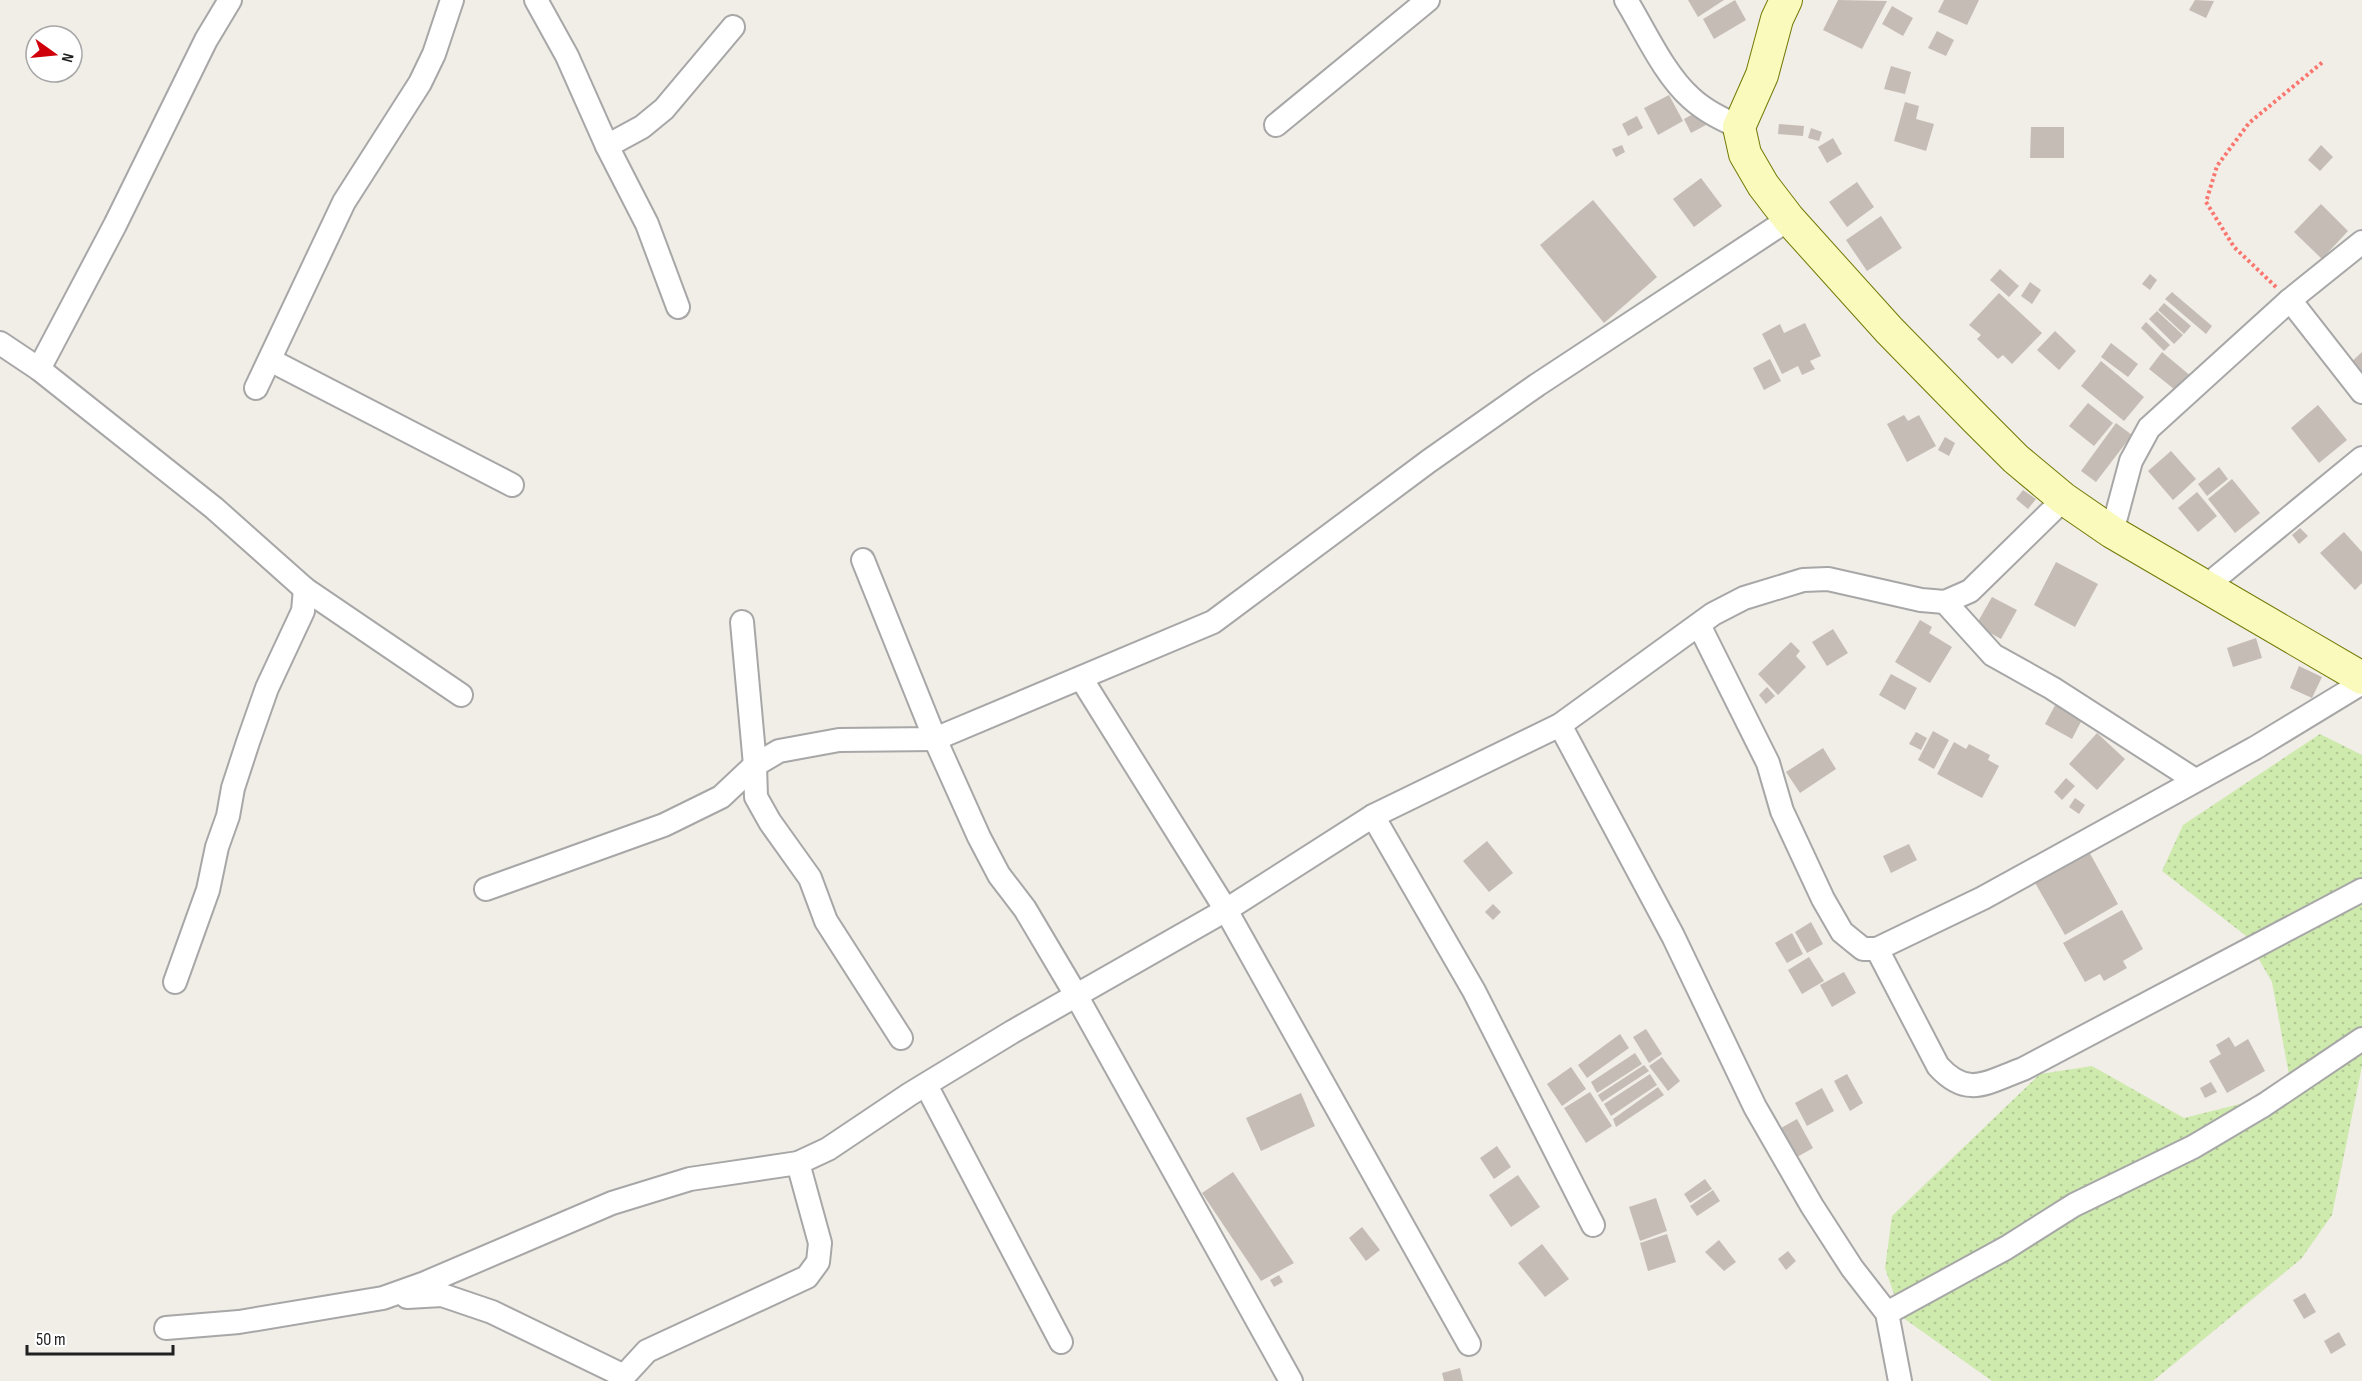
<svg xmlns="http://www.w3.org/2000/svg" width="2362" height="1381" font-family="'Sofia Sans Condensed',sans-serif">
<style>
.grass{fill:url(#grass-dots)}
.building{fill:#c6bcb6}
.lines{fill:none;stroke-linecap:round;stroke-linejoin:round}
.minor-casing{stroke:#a7a7a7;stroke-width:26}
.secondary-casing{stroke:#727a05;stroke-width:34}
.path{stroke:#fa776f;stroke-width:4;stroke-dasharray:3 3;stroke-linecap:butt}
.minor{stroke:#fff;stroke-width:22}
.secondary{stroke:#f9fabc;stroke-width:32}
</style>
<defs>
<pattern id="grass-dots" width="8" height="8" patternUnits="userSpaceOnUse" patternTransform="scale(1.5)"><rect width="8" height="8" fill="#ceeaad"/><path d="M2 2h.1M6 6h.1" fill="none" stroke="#b1c895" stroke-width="1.8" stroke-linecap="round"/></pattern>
</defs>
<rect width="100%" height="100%" fill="#f1ede7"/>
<!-- grass -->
<path class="grass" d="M 2320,734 L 2362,755 L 2362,1066 L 2332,1215 L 2301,1259 L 2153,1381 L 1992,1381 L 1902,1317 L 1885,1268 L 1892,1216 L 2040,1074 L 2092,1066 L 2184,1118 L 2292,1091 L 2272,982 L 2245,935 L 2162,871 L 2183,825 Z"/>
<!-- building -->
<g class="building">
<path d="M 1688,0 L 1724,0 L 1698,17 Z"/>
<path d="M 1735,0 L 1746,20 L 1714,39 L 1703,19 Z"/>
<path d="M 1838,0 L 1887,1 L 1862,49 L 1823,30 Z"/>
<path d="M 1944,0 L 1979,0 L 1967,25 L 1938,12 Z"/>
<path d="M 2195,0 L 2214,1 L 2206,18 L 2189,10 Z"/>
<path d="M 1892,6 L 1913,18 L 1903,36 L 1882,24 Z"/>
<path d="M 1937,31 L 1954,40 L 1946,56 L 1928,48 Z"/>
<path d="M 1891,66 L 1911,72 L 1905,94 L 1884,89 Z"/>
<path d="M 1669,95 L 1683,121 L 1658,135 L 1644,108 Z"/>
<path d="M 1905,102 L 1919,106 L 1916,119 L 1934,124 L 1926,151 L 1894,141 Z"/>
<path d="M 1699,111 L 1706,125 L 1691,133 L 1684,119 Z"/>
<path d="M 1637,116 L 1643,128 L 1628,136 L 1622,124 Z"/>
<path d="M 1779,124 L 1804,126 L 1803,136 L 1778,134 Z"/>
<path d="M 2031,127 L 2064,127 L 2064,158 L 2030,158 Z"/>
<path d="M 1811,128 L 1822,132 L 1819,141 L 1808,138 Z"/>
<path d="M 1833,138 L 1842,154 L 1827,163 L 1818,147 Z"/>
<path d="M 1622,145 L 1625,152 L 1616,157 L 1612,149 Z"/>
<path d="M 2321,145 L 2333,157 L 2320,171 L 2308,160 Z"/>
<path d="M 1701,178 L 1722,206 L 1694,227 L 1673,199 Z"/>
<path d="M 1857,182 L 1874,207 L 1847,227 L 1829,202 Z"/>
<path d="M 1593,200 L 1657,277 L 1604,323 L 1540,245 Z"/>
<path d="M 2321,204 L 2348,231 L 2322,259 L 2294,232 Z"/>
<path d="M 1881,216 L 1902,248 L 1867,271 L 1846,240 Z"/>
<path d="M 2000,269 L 2019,286 L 2009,297 L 1990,280 Z"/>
<path d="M 2150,274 L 2157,280 L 2150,290 L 2142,284 Z"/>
<path d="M 2030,282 L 2041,290 L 2032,304 L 2021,296 Z"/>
<path d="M 2172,292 L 2212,326 L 2206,334 L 2165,299 Z"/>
<path d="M 1999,293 L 2042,333 L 2012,364 L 2003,355 L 1998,359 L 1977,339 L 1981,335 L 1969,325 Z"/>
<path d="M 2164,303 L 2191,326 L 2184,334 L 2158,310 Z"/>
<path d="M 2157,311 L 2183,335 L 2174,344 L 2149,319 Z"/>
<path d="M 2146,322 L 2170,345 L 2164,351 L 2141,328 Z"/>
<path d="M 1805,323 L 1821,356 L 1810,361 L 1815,369 L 1802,375 L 1798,366 L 1782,374 L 1762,334 L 1780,324 L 1784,333 Z"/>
<path d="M 2055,331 L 2076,351 L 2059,370 L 2037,350 Z"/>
<path d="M 2111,343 L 2138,364 L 2128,377 L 2101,357 Z"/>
<path d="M 2162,352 L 2192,377 L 2179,393 L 2149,369 Z"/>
<path d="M 2362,352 L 2362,380 L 2348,365 Z"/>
<path d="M 1770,359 L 1781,381 L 1764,390 L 1753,368 Z"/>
<path d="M 2101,361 L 2144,397 L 2124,421 L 2081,386 Z"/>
<path d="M 2088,403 L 2113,423 L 2094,446 L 2069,426 Z"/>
<path d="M 2318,405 L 2347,440 L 2319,463 L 2291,428 Z"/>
<path d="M 1904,415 L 1908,421 L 1919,415 L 1936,446 L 1907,462 L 1887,424 Z"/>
<path d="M 2116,423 L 2132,435 L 2096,482 L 2081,471 Z"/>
<path d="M 1945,437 L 1955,443 L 1949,456 L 1938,450 Z"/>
<path d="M 2171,451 L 2196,479 L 2173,500 L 2148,471 Z"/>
<path d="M 2219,467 L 2228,479 L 2207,496 L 2198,484 Z"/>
<path d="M 2232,479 L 2260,513 L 2235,533 L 2208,499 Z"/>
<path d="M 2023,490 L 2036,499 L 2028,509 L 2016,499 Z"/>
<path d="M 2197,492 L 2217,516 L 2198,532 L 2178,508 Z"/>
<path d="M 2300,528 L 2308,536 L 2299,544 L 2292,535 Z"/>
<path d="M 2344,532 L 2362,552 L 2362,583 L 2355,590 L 2320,553 Z"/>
<path d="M 2056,562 L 2098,584 L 2075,627 L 2034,605 Z"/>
<path d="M 1992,597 L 2017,610 L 2001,639 L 1976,625 Z"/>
<path d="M 1920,620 L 1932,627 L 1929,633 L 1952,647 L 1930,683 L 1895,662 Z"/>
<path d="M 1833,629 L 1848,653 L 1827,666 L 1812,642 Z"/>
<path d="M 2256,638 L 2262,658 L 2233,667 L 2227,648 Z"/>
<path d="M 1791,642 L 1800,651 L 1796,656 L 1806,667 L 1778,695 L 1758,674 Z"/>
<path d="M 2299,666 L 2322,677 L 2312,698 L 2290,688 Z"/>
<path d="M 1891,674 L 1917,688 L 1905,710 L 1879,695 Z"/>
<path d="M 1767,687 L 1775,696 L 1766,704 L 1759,695 Z"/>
<path d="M 2059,698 L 2086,712 L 2072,739 L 2045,724 Z"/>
<path d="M 1933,731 L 1949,740 L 1934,769 L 1918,760 Z"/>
<path d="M 1916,732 L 1927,738 L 1921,750 L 1909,744 Z"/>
<path d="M 2097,733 L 2125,759 L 2097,790 L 2069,764 Z"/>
<path d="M 1954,742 L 1966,749 L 1969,744 L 1990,755 L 1988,760 L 1999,766 L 1982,798 L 1937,774 Z"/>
<path d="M 1823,748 L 1836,769 L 1800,793 L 1786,772 Z"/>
<path d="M 2066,778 L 2075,786 L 2062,800 L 2054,792 Z"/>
<path d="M 2075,798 L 2085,805 L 2079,814 L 2069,807 Z"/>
<path d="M 1487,841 L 1513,873 L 1489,892 L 1463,861 Z"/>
<path d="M 1909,844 L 1917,860 L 1891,873 L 1883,856 Z"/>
<path d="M 2088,850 L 2118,904 L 2065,935 L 2034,881 Z"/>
<path d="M 1493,904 L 1501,912 L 1493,920 L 1485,912 Z"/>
<path d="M 2122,910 L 2143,949 L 2123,961 L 2127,968 L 2104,981 L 2100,974 L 2085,982 L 2063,943 Z"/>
<path d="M 1811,922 L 1823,944 L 1807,953 L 1795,932 Z"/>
<path d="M 1792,933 L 1803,954 L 1787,963 L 1775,943 Z"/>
<path d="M 1809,957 L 1824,981 L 1802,994 L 1788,970 Z"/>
<path d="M 1844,972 L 1856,993 L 1832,1007 L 1820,985 Z"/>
<path d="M 1646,1029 L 1662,1054 L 1649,1063 L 1633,1037 Z"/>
<path d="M 1620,1034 L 1629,1048 L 1587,1078 L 1578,1065 Z"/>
<path d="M 2229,1037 L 2235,1047 L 2248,1039 L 2265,1071 L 2227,1093 L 2209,1061 L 2221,1054 L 2216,1045 Z"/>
<path d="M 1635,1053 L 1642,1064 L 1597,1093 L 1591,1082 Z"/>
<path d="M 1662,1057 L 1680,1081 L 1668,1091 L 1649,1066 Z"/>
<path d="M 1644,1065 L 1649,1071 L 1602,1102 L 1598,1095 Z"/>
<path d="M 1571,1067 L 1586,1089 L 1562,1106 L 1547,1084 Z"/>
<path d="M 1650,1074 L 1657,1085 L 1611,1116 L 1604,1104 Z"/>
<path d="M 1847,1074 L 1863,1103 L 1850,1111 L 1834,1081 Z"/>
<path d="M 2211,1082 L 2217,1092 L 2205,1098 L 2200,1088 Z"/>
<path d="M 1658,1087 L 1664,1095 L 1616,1127 L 1613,1119 Z"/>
<path d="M 1822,1088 L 1834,1111 L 1807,1126 L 1795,1103 Z"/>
<path d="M 1590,1092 L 1612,1126 L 1586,1143 L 1564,1108 Z"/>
<path d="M 1301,1093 L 1315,1126 L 1261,1151 L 1246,1118 Z"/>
<path d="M 1797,1119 L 1813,1148 L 1797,1157 L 1781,1128 Z"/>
<path d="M 1497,1146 L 1511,1167 L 1494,1179 L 1480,1158 Z"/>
<path d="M 1233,1172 L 1294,1263 L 1261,1281 L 1202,1193 Z"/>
<path d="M 1518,1175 L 1540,1207 L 1511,1227 L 1489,1195 Z"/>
<path d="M 1705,1179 L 1712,1189 L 1690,1203 L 1684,1194 Z"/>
<path d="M 1713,1190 L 1720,1201 L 1697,1216 L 1690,1206 Z"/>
<path d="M 1656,1198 L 1667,1231 L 1640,1241 L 1629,1207 Z"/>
<path d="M 1362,1227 L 1380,1250 L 1366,1261 L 1349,1238 Z"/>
<path d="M 1667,1234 L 1676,1262 L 1648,1271 L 1640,1243 Z"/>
<path d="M 1719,1240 L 1736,1262 L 1724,1271 L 1705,1252 Z"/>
<path d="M 1542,1244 L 1569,1279 L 1545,1297 L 1518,1263 Z"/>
<path d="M 1788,1251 L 1796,1261 L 1786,1270 L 1778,1259 Z"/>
<path d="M 1279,1275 L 1283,1282 L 1274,1287 L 1270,1280 Z"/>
<path d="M 2305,1293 L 2316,1312 L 2304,1319 L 2293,1300 Z"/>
<path d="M 2339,1332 L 2346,1345 L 2331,1354 L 2324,1341 Z"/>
<path d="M 1460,1368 L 1463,1381 L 1444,1381 L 1442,1373 Z"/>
</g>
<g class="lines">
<!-- minor casing -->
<g class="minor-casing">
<g id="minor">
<path d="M 536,0 L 567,56 L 607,146 L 647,224 L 678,307"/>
<path d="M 1626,0 C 1645,31 1664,74 1691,98 C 1705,111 1722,119 1739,127"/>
<path d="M 1276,125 L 1428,0"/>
<path d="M 607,146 L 642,127 L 664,109 L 733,27"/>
<path d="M 2290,300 L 2362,392"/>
<path d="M 0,343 L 39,369 L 214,508 L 305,589 L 461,695"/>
<path d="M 270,360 L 512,485"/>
<path d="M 39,369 L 115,225 L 206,40 L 230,0"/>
<path d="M 256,388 L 344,202 L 420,83 L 434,54 L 452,0"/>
<path d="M 2112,532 L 2131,461 L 2149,428 L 2290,300 L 2362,242"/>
<path d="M 863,560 L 935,739 L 979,837 L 999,875 L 1025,909 L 1076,995 L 1291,1381"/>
<path d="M 2205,587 L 2362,458"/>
<path d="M 1945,602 L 1993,655 L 2052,688 L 2195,780"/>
<path d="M 742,622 L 755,765 L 756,797 L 770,822 L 810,878 L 826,921 L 901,1038"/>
<path d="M 1699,625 L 1768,763 L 1782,811 L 1823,899 L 1842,932 L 1853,941 L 1863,949 L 1877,949 L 1983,898 L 2255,748 L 2362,683"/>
<path d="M 1081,678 L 1226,910 L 1469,1344"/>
<path d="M 1560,725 L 1673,936 L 1755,1107 L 1812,1206 L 1852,1268 L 1887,1313 L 1900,1381"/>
<path d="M 1373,816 L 1474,991 L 1593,1225"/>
<path d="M 486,889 L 664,825 L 721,797 L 755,765 L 779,751 L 839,740 L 935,739 L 1213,622 L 1429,461 L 1537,385 L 1789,219"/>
<path d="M 1877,949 L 1938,1066 C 1968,1099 1987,1082 2023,1069 L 2362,890"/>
<path d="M 175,982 L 208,890 L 217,847 L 228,816 L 233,788 L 248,742 L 267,688 L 303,611 L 305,589"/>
<path d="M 926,1085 L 1061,1342"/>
<path d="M 407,1297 L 442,1295 L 492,1312 L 624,1376 L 647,1351 L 807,1277 L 818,1262 L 820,1243 L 798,1163"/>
<path d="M 1887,1313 L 2006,1248 L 2074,1205 L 2193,1147 L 2264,1105 L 2362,1039"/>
<path d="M 166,1328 L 239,1322 L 383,1298 L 425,1283 L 612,1203 L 690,1179 L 798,1163 L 828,1149 L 910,1094 L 1012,1032 L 1226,910 L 1373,816 L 1560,725 L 1713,614 L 1744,598 L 1803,580 L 1828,579 L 1921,600 L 1945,602 L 1970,591 L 2064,499"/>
</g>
</g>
<!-- secondary casing -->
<g class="secondary-casing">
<path id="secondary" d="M 1786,0 L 1777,19 L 1762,75 L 1739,127 L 1745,154 L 1763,185 L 1789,219 L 1889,330 L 1976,419 L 2016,459 L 2064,499 L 2112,532 L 2362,678"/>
</g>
<!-- path -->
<path class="path" d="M 2276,287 L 2234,247 L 2206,202 L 2217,166 L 2249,123 L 2324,61"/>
<!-- minor -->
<use href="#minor" class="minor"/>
<!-- secondary -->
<use href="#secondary" class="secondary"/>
</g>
<!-- north arrow -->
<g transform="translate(54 54) rotate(105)"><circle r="28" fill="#ffffff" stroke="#a6a6a6" stroke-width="1.5"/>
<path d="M0-4.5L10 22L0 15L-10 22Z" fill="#d0000a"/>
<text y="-9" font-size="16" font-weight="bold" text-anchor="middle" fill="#202020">N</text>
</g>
<!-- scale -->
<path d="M27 1345v9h146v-9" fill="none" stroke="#202020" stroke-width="3"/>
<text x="36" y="1345" font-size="18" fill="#202020" stroke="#ffffff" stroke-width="4.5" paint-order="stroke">50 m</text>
</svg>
